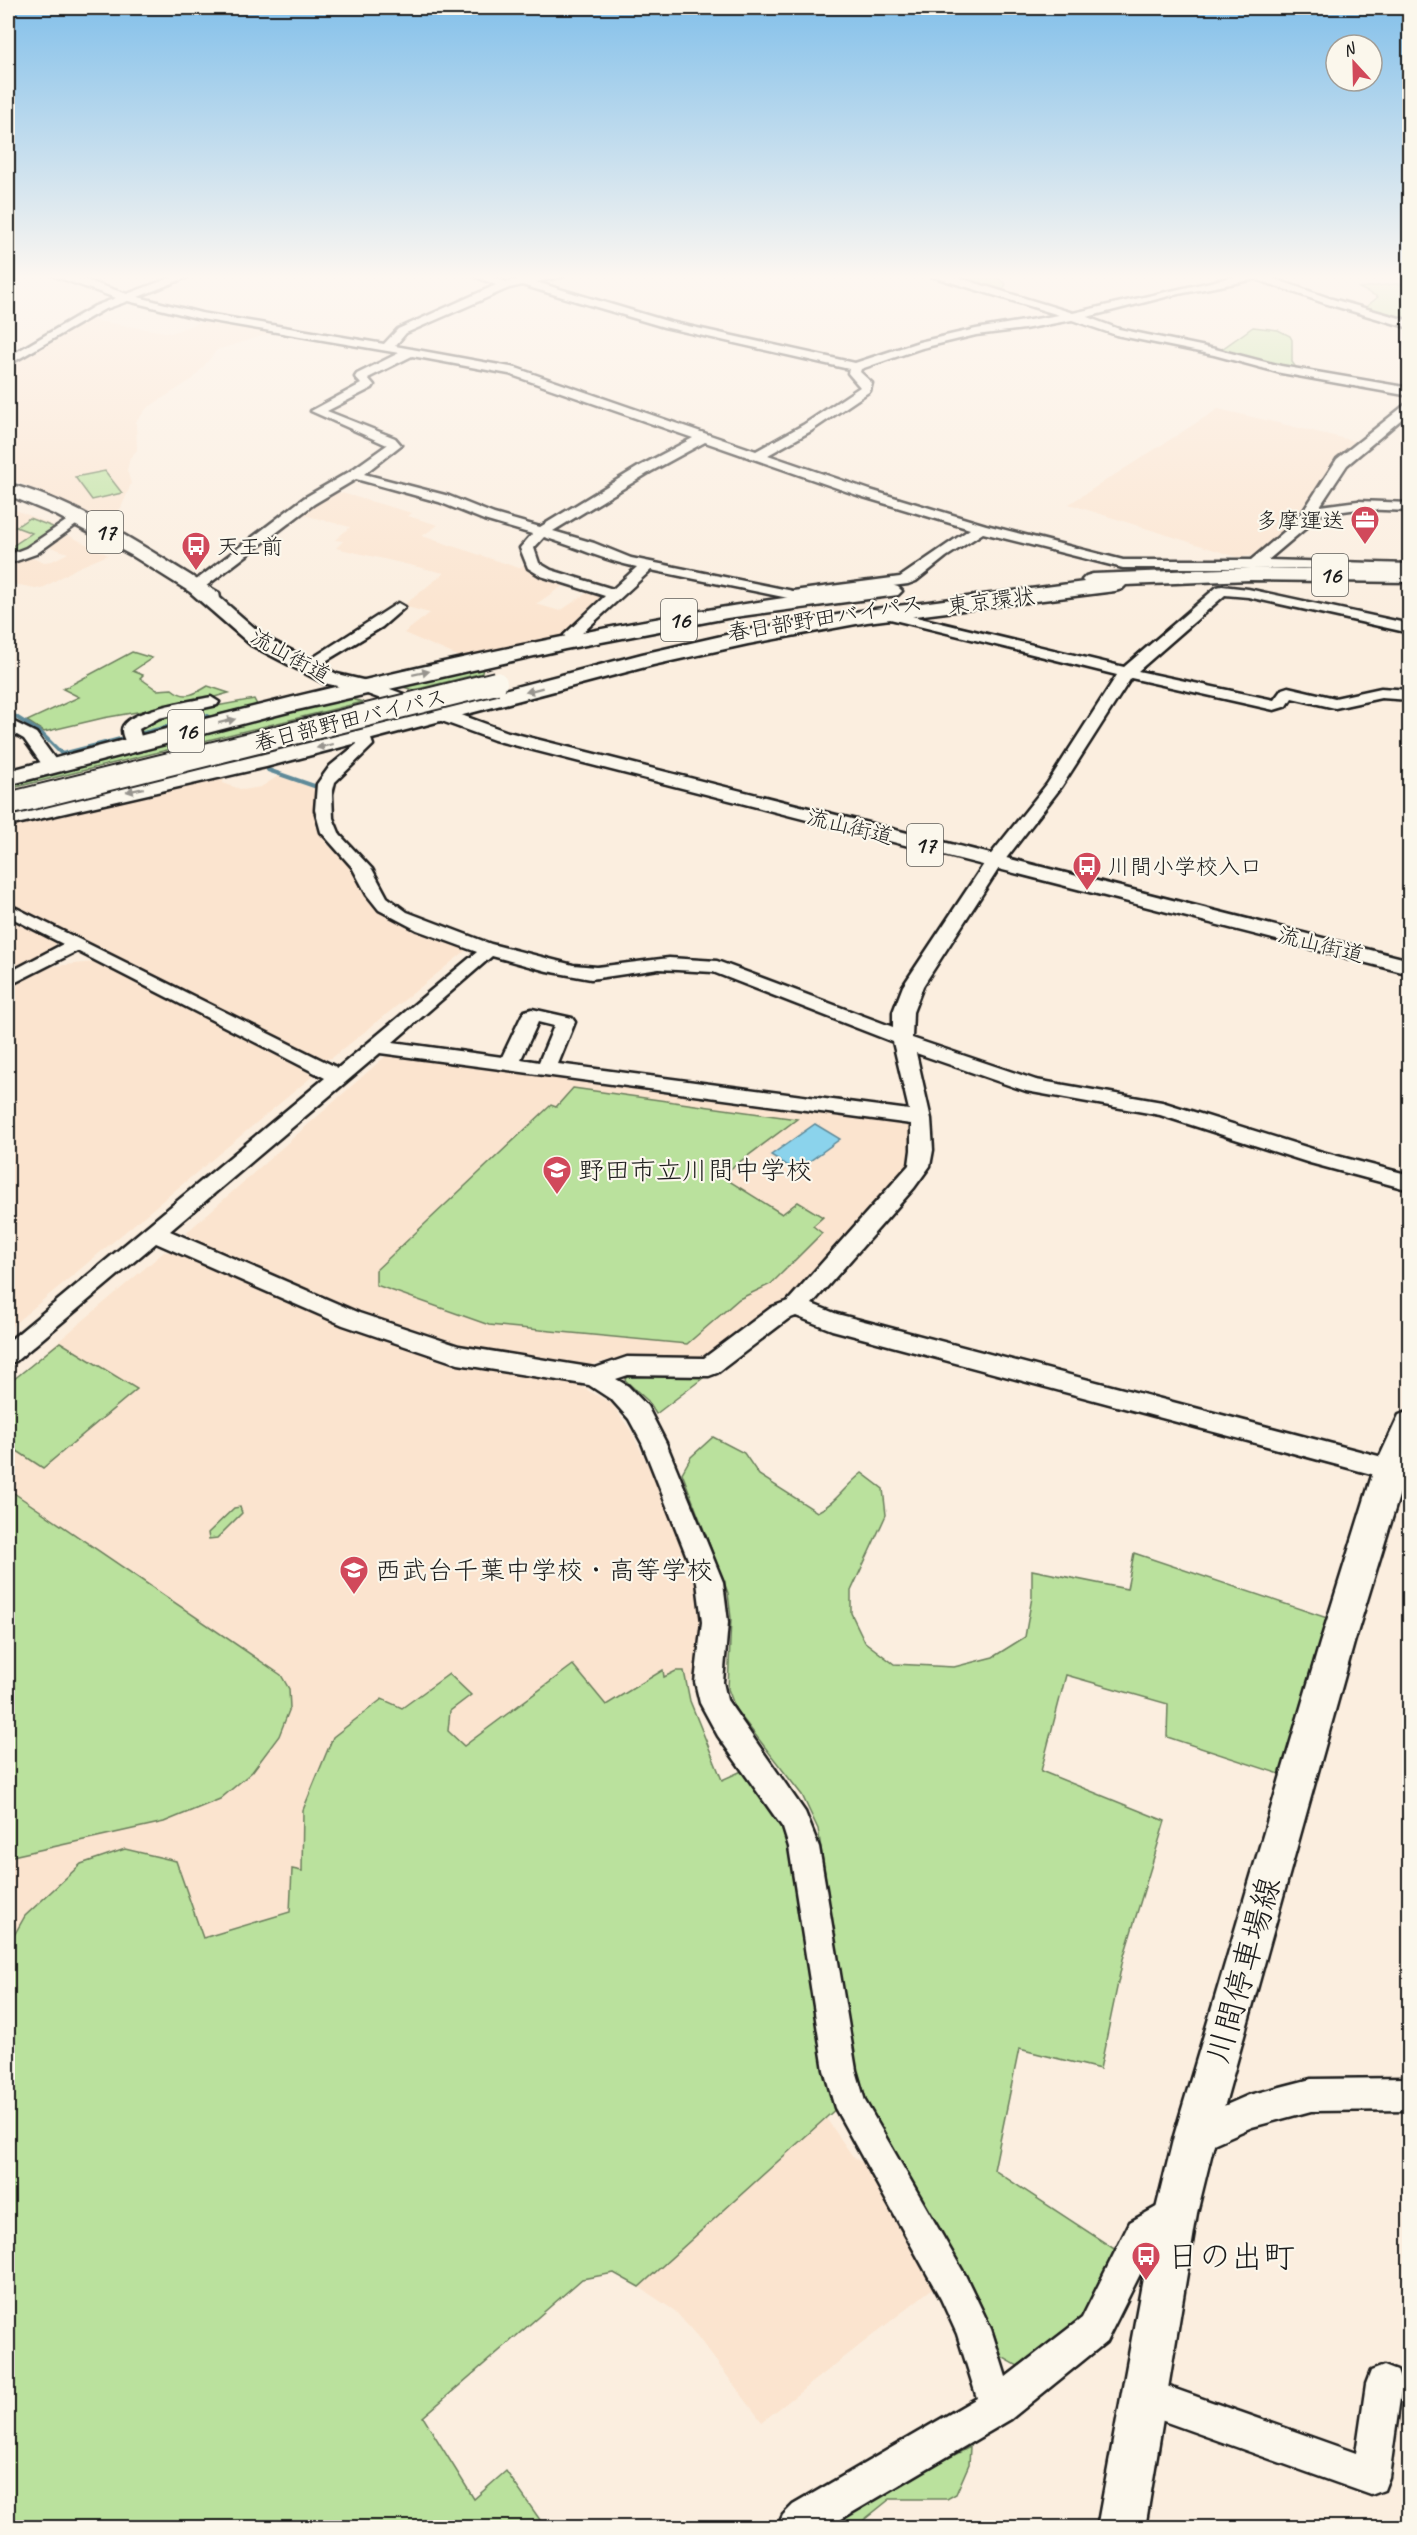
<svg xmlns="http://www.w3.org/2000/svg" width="1417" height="2535" font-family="Caveat,'Klee One',sans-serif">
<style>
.built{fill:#fbe4cf}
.green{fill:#bae19d;stroke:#6b7e5c;stroke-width:1.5}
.water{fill:#8bd3ec;stroke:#5f8a99;stroke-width:1.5}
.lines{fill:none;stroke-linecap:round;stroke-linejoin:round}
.stream{stroke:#5f8a99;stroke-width:4}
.minor-casing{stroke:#1c1c1c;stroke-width:5}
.major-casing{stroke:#1c1c1c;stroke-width:5}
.highway-casing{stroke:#1c1c1c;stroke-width:5}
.minor{fill:#fbf7ec;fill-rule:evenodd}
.major{fill:#fbf7ec;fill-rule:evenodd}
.highway{fill:#fbf7ec;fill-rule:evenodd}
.highway-bridge-casing{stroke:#1c1c1c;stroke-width:26;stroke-linecap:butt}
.highway-bridge{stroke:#fbf7ec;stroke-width:22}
.oneway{fill:#97948e}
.labels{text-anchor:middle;stroke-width:4.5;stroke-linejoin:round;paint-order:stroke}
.far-poi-label{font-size:22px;fill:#1c1c1c;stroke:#fbf7ec;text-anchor:start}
.far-street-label{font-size:22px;fill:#1c1c1c;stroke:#fbf7ec}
.shield{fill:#fbf7ec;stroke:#5f5e5a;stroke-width:1.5}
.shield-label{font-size:24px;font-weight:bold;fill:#1c1c1c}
.poi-label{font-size:26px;fill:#1c1c1c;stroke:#fbf7ec;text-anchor:start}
.near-street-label{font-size:32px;fill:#1c1c1c;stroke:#fbf7ec}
.near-poi-label{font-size:32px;fill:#1c1c1c;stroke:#fbf7ec;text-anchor:start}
</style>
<rect width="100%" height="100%" fill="#fbeedf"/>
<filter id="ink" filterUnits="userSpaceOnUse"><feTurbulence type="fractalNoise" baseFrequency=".0167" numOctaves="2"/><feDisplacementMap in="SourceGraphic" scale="12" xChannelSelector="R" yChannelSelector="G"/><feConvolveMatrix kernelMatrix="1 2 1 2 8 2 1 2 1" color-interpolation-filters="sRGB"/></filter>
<g filter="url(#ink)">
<!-- built -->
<g class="built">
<path d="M 85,319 L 171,333 L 208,319 L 275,332 L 217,350 L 193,379 L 147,408 L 136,422 L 137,450 L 130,458 L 127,470 L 131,483 L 129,489 L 121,508 L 107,520 L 8,478 L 8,366 Z"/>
<path d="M 1218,409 L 1355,441 L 1347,448 L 1302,511 L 1258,555 L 1237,557 L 1069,504 Z"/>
<path d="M 331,490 L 412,513 L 408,516 L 438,525 L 422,536 L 519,568 L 528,562 L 570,581 L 536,604 L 560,611 L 593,589 L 613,595 L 563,635 L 460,657 L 404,633 L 430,613 L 403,606 L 444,573 L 336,548 L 343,541 L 335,540 L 350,527 L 296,513 Z"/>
<path d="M 8,507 L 53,525 L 53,531 L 8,557 Z"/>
<path d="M 68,535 L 108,555 L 77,568 L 41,589 L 8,583 L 8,564 L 28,557 L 44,562 L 52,561 L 68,553 L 47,546 Z"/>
<path d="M 280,775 L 314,788 L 314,811 L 316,826 L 327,844 L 359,874 L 371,903 L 377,910 L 428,937 L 469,948 L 332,1058 L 320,1060 L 8,902 L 8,828 L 224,778 L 223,783 L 243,790 L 261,787 Z"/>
<path d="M 8,918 L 56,943 L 54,949 L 8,973 Z"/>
<path d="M 94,962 L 314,1075 L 8,1329 L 8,987 L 46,967 Z"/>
<path d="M 389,1053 L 912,1123 L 912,1147 L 905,1170 L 863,1220 L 789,1299 L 704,1363 L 611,1360 L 591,1365 L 467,1346 L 362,1312 L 189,1238 L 187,1232 Z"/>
<path d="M 173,1251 L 367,1334 L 455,1366 L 578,1385 L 611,1403 L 631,1431 L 650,1469 L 700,1588 L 703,1604 L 697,1674 L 687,1683 L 684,1671 L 676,1671 L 664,1677 L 663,1670 L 606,1705 L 573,1665 L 464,1746 L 448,1731 L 450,1711 L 471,1695 L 303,1810 L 302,1872 L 292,1870 L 290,1911 L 203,1938 L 176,1861 L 25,1916 L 8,1946 L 8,1384 L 164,1252 Z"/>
<path d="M 826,2118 L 854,2158 L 872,2168 L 938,2284 L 762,2422 L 697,2336 L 675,2311 L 639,2287 Z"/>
</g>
<!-- green -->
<g class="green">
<path d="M 947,274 L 999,274 L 995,276 L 1006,284 L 1002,291 Z"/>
<path d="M 1395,284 L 1409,284 L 1409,319 L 1366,307 L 1378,297 L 1359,288 Z"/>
<path d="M 1253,327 L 1278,330 L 1290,336 L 1292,340 L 1292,362 L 1303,377 C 1282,372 1235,367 1222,349 Z"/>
<path d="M 105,471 L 122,493 L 92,500 L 75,477 Z"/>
<path d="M 29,518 L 53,527 L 53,531 L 28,550 L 8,557 L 8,553 L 14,548 L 11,547 L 32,533 L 16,527 Z"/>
<path d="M 132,652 L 152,658 L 133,671 L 143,675 L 140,678 L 157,690 L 172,689 C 185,700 195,694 208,686 L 229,693 L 200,701 L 103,718 L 44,732 L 27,721 L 79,697 L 63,689 Z"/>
<path d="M 483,667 L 482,673 L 414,690 L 403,687 L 401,682 Z"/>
<path d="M 340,696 L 363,702 L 8,789 L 8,782 Z"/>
<path d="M 254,699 L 257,705 L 136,734 L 137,726 L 146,719 Z"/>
<path d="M 573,1088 L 797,1119 L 721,1176 L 782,1214 L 798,1202 L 823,1217 L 813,1226 L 822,1233 L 771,1284 L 739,1299 L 687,1344 L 489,1325 L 376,1285 L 376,1270 L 551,1105 L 556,1107 Z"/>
<path d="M 60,1342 L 137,1389 L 43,1468 L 8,1445 L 8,1384 Z"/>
<path d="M 629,1372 L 707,1375 L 656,1414 L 648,1401 L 625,1380 Z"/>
<path d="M 713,1437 L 744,1453 L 759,1475 L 817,1512 C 836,1503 845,1486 862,1473 L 883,1489 L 886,1515 L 851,1591 L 851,1613 L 865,1642 L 894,1664 L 954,1667 L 993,1657 L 1025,1637 L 1032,1597 L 1032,1570 L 1127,1589 L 1134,1553 L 1330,1619 L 1286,1776 L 1167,1737 L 1168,1704 L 1066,1675 L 1041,1771 L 1165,1821 L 1123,1959 L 1100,2069 L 1019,2049 L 994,2170 L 1122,2254 L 1094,2310 L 1025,2370 L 1002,2357 L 993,2330 L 976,2294 L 876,2126 L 856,2075 L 818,1829 L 802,1795 L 736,1710 L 728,1689 L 731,1618 L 728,1593 L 682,1473 L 691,1457 Z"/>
<path d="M 8,1489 L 281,1675 L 289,1689 L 290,1708 L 279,1736 L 252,1772 L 220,1799 L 164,1822 L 8,1857 Z"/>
<path d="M 240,1507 L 242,1513 L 217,1538 L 209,1539 L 208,1533 L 234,1508 Z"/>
<path d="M 573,1665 L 606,1705 L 663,1670 L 664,1677 L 676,1671 L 684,1671 L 690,1701 L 722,1780 L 744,1770 L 787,1837 L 839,2106 L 639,2287 L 614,2273 L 582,2279 L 423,2417 L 474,2499 L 506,2471 L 545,2527 L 8,2528 L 8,1946 L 25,1916 L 81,1864 L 125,1849 L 176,1861 L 203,1938 L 290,1912 L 292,1869 L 302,1871 L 303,1810 L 333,1737 L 382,1699 L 402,1708 L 449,1674 L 471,1695 L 450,1711 L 448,1731 L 464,1746 Z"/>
<path d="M 970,2447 L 969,2464 L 956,2494 L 947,2499 L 890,2499 L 855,2527 L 834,2528 L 838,2514 Z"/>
</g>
<!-- water -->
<path class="water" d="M 815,1124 L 840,1139 L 796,1171 L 771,1155 Z"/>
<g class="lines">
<!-- stream -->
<g class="stream">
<path d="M 8,712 L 40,732 L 62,754 L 124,738"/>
<path d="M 136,735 L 208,716"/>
<path d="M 268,770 L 317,787 L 317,793"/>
<path d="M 322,832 L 337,850"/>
</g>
<!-- minor casing -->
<g class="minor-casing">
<g id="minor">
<path d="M 53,274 L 68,274 L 127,294 L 181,274 L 195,274 L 138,297 L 201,313 L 384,344 L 398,329 L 496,285 L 469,274 L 484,274 L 507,282 L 545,274 L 565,274 L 564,276 L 536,282 L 670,322 L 855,363 L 919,342 L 976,329 L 1059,315 L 931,276 L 930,274 L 946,274 L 1073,313 L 1246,274 L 1271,274 L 1269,277 L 1332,299 L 1410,321 L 1410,328 L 1324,303 L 1256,279 L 1173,295 L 1087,317 L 1119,329 L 1215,349 L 1281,366 L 1410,388 L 1410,396 L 1281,373 L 1214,355 L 1116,335 L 1072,320 L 1024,329 L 976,335 L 922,348 L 861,369 L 860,372 L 872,383 L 870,391 L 811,431 L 768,455 L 870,490 L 986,525 L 1123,560 L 1251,560 L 1297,521 L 1337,459 L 1410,401 L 1410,412 L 1347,465 L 1320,506 L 1358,501 L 1410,503 L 1410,511 L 1358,509 L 1315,515 L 1307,527 L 1268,560 L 1410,564 L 1410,572 L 1302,568 L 1123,568 L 983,533 L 946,557 L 916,581 L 908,584 L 793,599 L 651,570 L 580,635 L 583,639 L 575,644 L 570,642 L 564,635 L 605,596 L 541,576 L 528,568 L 520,548 L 532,534 L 484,520 L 439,502 L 356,479 L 314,504 L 201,590 L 191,590 L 189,587 L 191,584 L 304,498 L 349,472 L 387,445 L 311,411 L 361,384 L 355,377 L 357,374 L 399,353 L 201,319 L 128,301 L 103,310 L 8,365 L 8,357 L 95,306 L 116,298 L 54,276 ZM 522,285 L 664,327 L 849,369 L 848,373 L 860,387 L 803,425 L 756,451 L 516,368 L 395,346 L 406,333 L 509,288 ZM 412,356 L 509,374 L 693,438 L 640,466 L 540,527 L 494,514 L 449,496 L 364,474 L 401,445 L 395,438 L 327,411 L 372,388 L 374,385 L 368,378 ZM 705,442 L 860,496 L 970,529 L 900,577 L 793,591 L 631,558 L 594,543 L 553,531 L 650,472 ZM 544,537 C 575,546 605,561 637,567 L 613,589 L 551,570 L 539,563 L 534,548 Z"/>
<path d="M 78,513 L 85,517 L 83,520 L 36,554 L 8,564 L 8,555 L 26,548 Z"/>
<path d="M 1222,586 L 1248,589 L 1410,624 L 1410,633 L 1248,597 L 1225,595 L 1138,671 L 1274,700 L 1282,689 L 1288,687 L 1335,698 L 1381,688 L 1410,690 L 1410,700 L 1381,698 L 1335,708 L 1292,698 L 1287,706 L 1274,710 L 1131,678 L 1062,786 L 1001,865 L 923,986 L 913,1012 L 912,1038 L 1036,1080 L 1162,1102 L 1322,1152 L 1410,1175 L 1410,1190 L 1310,1163 L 1160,1115 L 1026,1091 L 916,1053 L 931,1119 L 933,1150 L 930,1166 L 914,1188 L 812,1304 L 837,1314 L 1390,1459 L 1399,1462 L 1402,1469 L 1399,1476 L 1390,1479 L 832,1330 L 796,1316 L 788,1319 L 717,1373 L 709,1376 L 628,1375 L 616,1379 L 628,1386 L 647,1406 L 666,1443 L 723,1582 L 728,1622 L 723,1682 L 727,1700 L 805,1812 L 819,1847 L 856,2070 L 865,2101 L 965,2275 L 991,2329 L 1006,2377 L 1082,2318 L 1130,2222 L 1176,2196 L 1188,2201 L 1193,2213 L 1188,2225 L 1154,2246 L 1106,2342 L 1011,2419 L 826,2528 L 777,2528 L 783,2515 L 793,2505 L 977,2398 L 957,2334 L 941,2299 L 835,2108 L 824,2070 L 789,1847 L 783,1828 L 718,1736 L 700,1703 L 695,1682 L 702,1622 L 697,1582 L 642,1443 L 629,1419 L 612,1400 L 589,1385 L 458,1364 L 343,1325 L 156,1243 L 16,1361 L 8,1364 L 8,1342 L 325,1078 L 77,951 L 8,986 L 8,973 L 63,944 L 8,916 L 8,904 L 338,1068 L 477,952 L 417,930 L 379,910 L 367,895 L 352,867 L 321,832 L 315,810 L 317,784 L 330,766 L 357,744 L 355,736 L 363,731 L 369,733 L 373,745 L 335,782 L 332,794 L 333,818 L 340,835 L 372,869 L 387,897 L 407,912 L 491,944 L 573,965 L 597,967 L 669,958 L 717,961 L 893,1027 L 893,1012 L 903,986 L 988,858 L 1047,784 L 1117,675 L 882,617 L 880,614 L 882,611 L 887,610 L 1124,667 L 1217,587 ZM 492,956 L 547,971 L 591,979 L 659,969 L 713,972 L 893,1042 L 909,1110 L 558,1064 L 575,1022 L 572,1018 L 532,1009 L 525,1011 L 522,1015 L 502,1057 L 393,1042 ZM 538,1022 L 554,1026 L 539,1062 L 521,1059 ZM 380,1053 L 911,1124 L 911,1150 L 909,1165 L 788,1301 L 772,1307 L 704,1358 L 627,1357 L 595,1368 L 459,1346 L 359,1313 L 170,1231 Z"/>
<path d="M 398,603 L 405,607 L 382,627 L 324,662 L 314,662 L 311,659 Z"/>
<path d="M 211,697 L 219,702 L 217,705 L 159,718 L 139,729 L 143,744 L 141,747 L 129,747 C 126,743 122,736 122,730 C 123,710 194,701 211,697 Z"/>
<path d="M 8,719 L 36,733 L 60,766 L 58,770 L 46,770 L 24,739 L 8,730 Z"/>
<path d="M 1410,2078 L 1410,2110 L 1311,2111 L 1252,2127 L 1195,2152 L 1183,2148 L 1179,2136 L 1183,2124 L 1249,2095 L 1311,2079 Z"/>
<path d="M 1384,2366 L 1397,2371 L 1402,2384 L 1389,2477 L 1384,2490 L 1371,2495 L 1144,2414 L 1131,2409 L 1126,2396 L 1131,2383 L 1144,2378 L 1356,2453 L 1366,2384 L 1371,2371 Z"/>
</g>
</g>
<!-- major casing -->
<g class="major-casing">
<g id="major">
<path d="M 8,484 C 81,502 154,554 219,593 L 220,598 L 265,637 L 337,674 L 371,682 L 508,732 L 1410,960 L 1410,974 L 494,740 L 359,691 L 324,683 L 251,645 L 190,592 L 131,555 L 56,515 L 8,495 Z"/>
<path d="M 1410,1411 L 1410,1460 L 1354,1643 L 1216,2136 L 1197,2213 L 1145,2528 L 1097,2528 L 1155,2213 L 1174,2136 L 1320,1643 L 1374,1469 L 1399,1415 Z"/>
</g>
</g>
<!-- highway casing -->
<g class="highway-casing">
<g id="highway">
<path d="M 1250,568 L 1410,570 L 1410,582 L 1250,580 L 1126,585 L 1122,589 L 1115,591 L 867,622 L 748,644 L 653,665 L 266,767 L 8,826 L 8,812 L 263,753 L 642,654 L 748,630 L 867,610 L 1084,582 L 1082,580 L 1086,576 L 1093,574 Z"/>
<path d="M 891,585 L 898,587 L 902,591 L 898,595 L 727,618 L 565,649 L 288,712 L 8,785 L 8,771 C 155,731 303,693 453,660 C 598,628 743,600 891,585 Z"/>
</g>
</g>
<!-- minor -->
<use href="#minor" class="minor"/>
<!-- major -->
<use href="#major" class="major"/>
<!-- highway -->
<use href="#highway" class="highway"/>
<!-- highway-bridge casing -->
<g class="highway-bridge-casing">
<path id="highway-bridge" d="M 8,804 L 496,683"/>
</g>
<!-- highway-bridge -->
<use href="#highway-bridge" class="highway-bridge"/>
</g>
<!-- one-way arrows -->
<defs><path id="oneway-solid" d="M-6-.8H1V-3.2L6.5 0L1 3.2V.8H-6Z" transform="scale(1.5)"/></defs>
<g class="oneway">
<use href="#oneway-solid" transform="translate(421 673) rotate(-12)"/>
<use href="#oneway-solid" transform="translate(534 690) rotate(165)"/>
<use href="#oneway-solid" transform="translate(227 721) rotate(-14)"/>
<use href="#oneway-solid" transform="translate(325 746) rotate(166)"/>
<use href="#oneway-solid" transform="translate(135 790) rotate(168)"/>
</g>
</g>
<!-- sky -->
<linearGradient id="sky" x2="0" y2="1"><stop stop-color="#83c0ea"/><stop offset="0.44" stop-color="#fdf7f1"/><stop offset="1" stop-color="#fdf7f1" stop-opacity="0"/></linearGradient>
<rect width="1417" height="629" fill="url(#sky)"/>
<!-- icons -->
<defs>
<g id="office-pin" transform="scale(1.5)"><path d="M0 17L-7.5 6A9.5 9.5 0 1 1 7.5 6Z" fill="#d1495b" stroke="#fbf7ec"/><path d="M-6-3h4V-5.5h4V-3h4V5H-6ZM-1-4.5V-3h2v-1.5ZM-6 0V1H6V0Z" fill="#fff"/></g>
<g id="bus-pin" transform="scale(1.5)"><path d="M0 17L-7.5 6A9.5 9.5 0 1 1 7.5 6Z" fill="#d1495b" stroke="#fbf7ec"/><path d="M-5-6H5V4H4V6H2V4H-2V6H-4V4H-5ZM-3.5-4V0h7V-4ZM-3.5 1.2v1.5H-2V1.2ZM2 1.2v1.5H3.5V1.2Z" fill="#fff"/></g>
<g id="school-pin" transform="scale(1.5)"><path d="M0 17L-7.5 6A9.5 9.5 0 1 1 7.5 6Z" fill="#d1495b" stroke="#fbf7ec"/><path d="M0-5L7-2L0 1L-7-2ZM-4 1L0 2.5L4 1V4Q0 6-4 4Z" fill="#fff"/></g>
</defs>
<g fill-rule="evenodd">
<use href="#office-pin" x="1365" y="520"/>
<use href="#bus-pin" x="196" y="546"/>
<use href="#bus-pin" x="1087" y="866"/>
<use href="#school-pin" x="557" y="1170"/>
<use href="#school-pin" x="354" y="1570"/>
<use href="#bus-pin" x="1146" y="2256"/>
</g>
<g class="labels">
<!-- far-poi labels -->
<g class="far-poi-label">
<text x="1344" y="528" text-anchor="end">多摩運送</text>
<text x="217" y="554">天王前</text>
<text x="1108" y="874">川間小学校入口</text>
</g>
<!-- far-street labels -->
<g class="far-street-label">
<text transform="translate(991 600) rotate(-7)" y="8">東京環状</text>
<text transform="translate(825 617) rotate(-9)" y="8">春日部野田バイパス</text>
<text transform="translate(291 655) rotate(29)" y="8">流山街道</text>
<text transform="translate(350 719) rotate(-14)" y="8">春日部野田バイパス</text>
<text transform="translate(850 826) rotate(14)" y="8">流山街道</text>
<text transform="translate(1321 944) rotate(14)" y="8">流山街道</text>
</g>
<!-- shield labels -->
<g class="shield">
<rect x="87" y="511" width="36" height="42" rx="4.5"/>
<rect x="1312" y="554" width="36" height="42" rx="4.5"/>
<rect x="661" y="599" width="36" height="42" rx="4.5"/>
<rect x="168" y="710" width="36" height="42" rx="4.5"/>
<rect x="907" y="824" width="36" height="42" rx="4.5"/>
</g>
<g class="shield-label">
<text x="105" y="540">17</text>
<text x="1330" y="583">16</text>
<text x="679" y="628">16</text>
<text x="186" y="739">16</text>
<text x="925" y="853">17</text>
</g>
<!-- poi labels -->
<g class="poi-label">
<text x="578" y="1179">野田市立川間中学校</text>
<text x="375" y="1579">西武台千葉中学校・高等学校</text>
</g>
<!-- near-street labels -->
<g class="near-street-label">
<text transform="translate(1243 1970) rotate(-74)" y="11">川間停車場線</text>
</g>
<!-- near-poi labels -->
<g class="near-poi-label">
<text x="1167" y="2267">日の出町</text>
</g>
</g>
<!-- margin -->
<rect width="1417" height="2535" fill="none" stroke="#fbf7ec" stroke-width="30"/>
<rect x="15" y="15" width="1387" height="2505" fill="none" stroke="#1c1c1c" stroke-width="2" filter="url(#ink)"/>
<!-- north arrow -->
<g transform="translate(1354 63) rotate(338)"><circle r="28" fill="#fbf7ec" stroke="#a29f99" stroke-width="1.5"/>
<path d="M0-4.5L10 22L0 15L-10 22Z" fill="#d1495b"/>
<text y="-9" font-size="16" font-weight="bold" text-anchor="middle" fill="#1c1c1c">N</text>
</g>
</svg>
